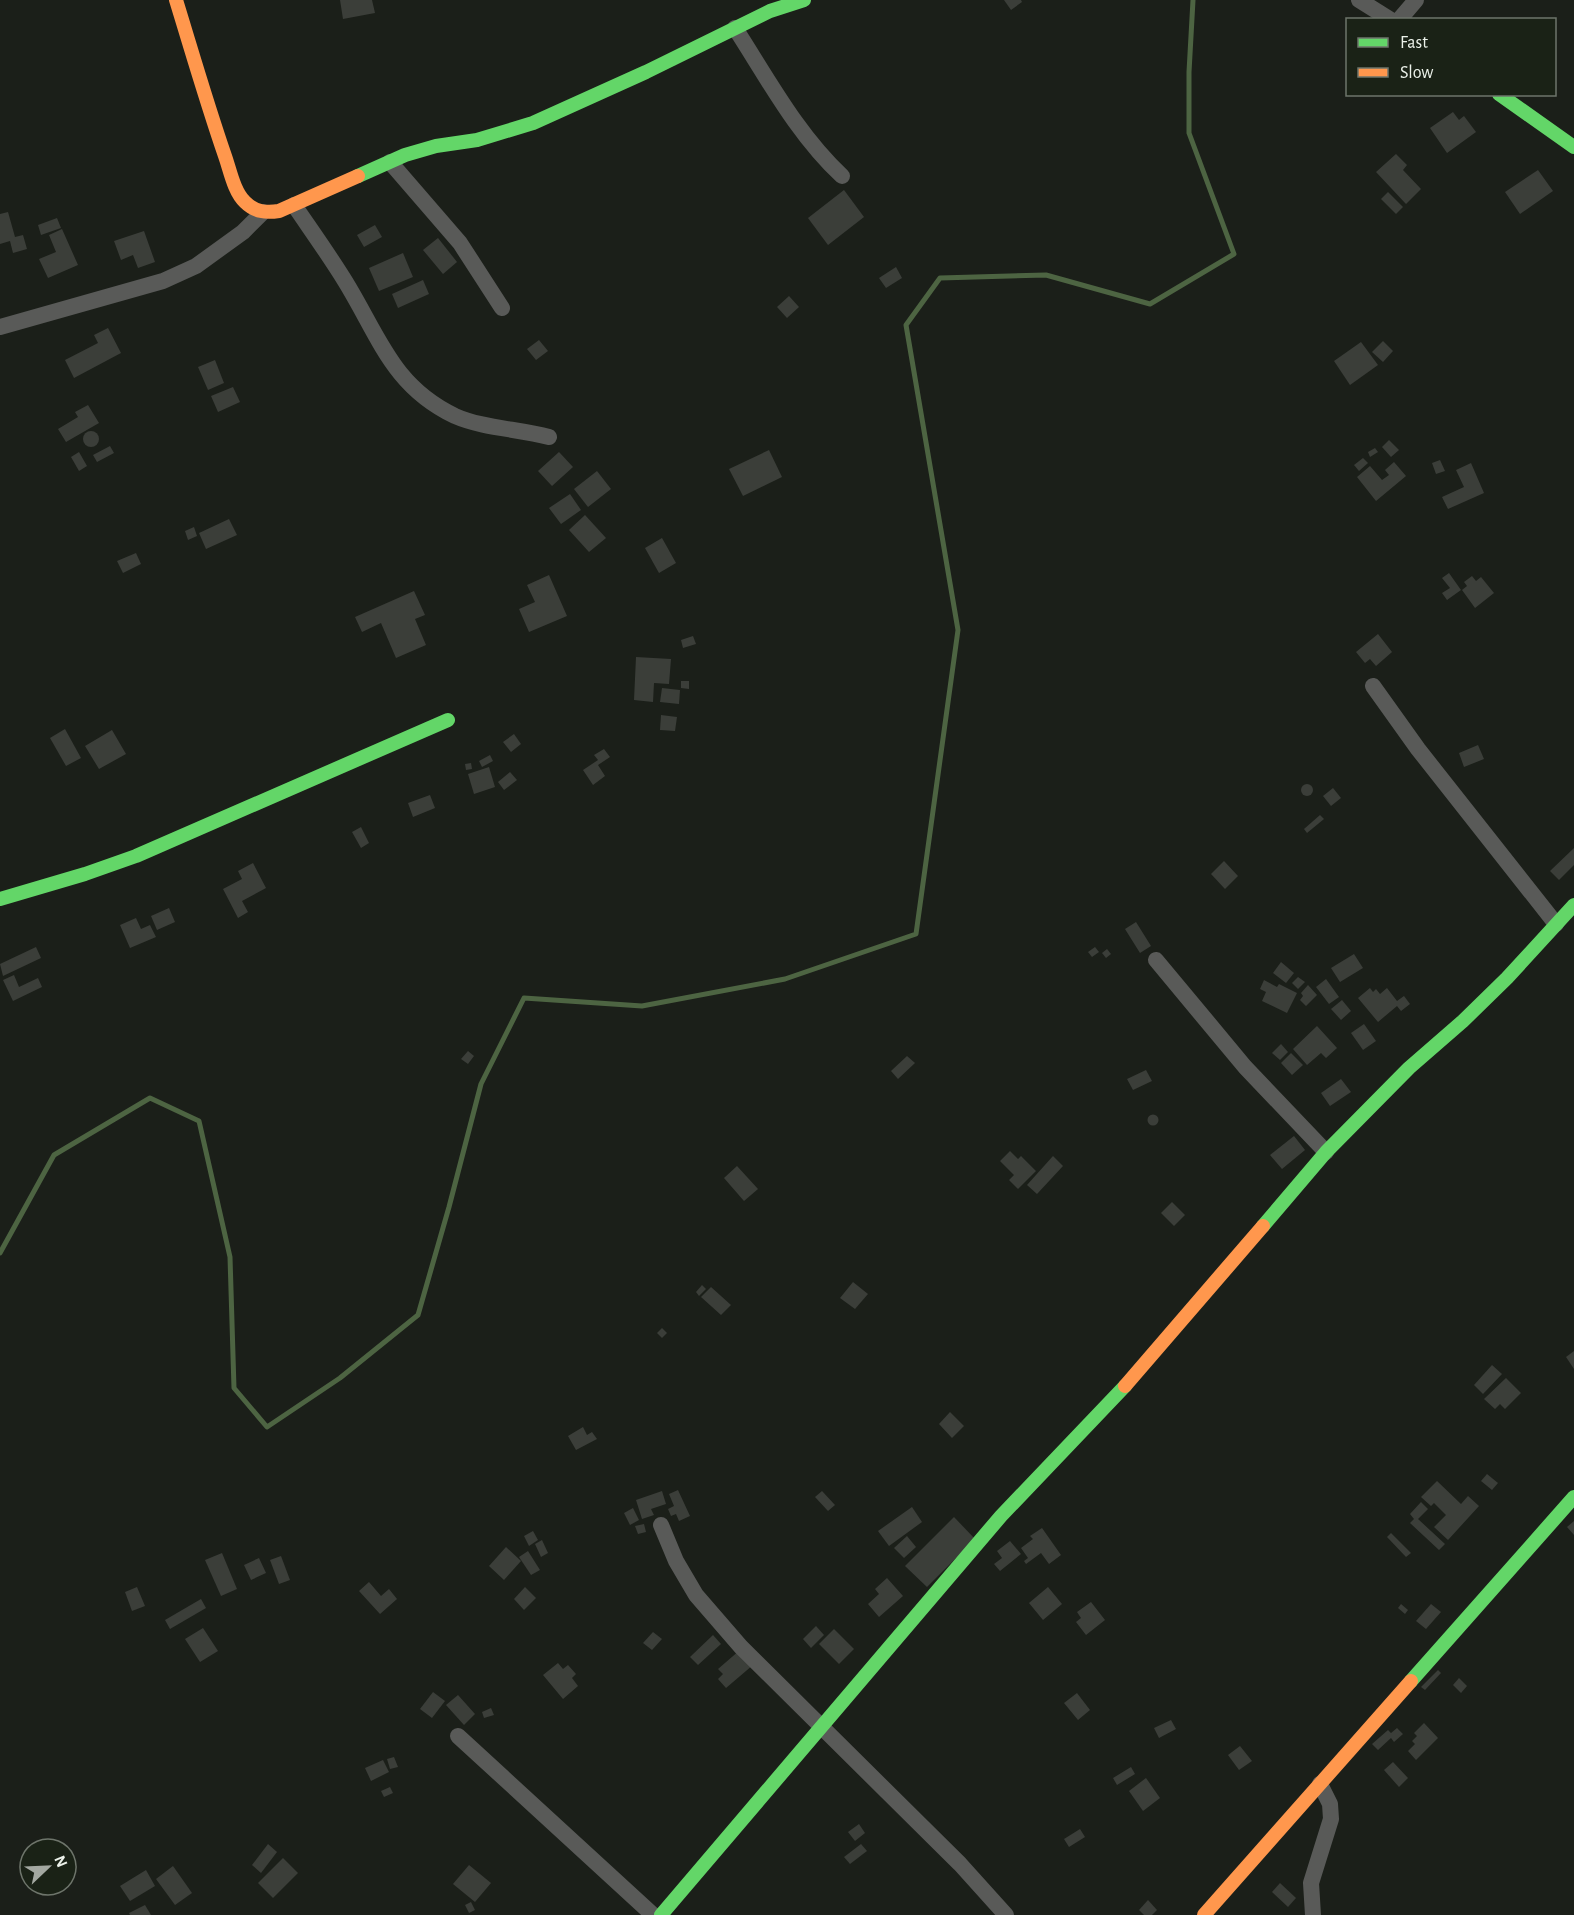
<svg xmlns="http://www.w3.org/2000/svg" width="1574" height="1915" font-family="'Alegreya Sans',sans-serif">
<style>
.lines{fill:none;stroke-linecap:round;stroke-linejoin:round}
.stream{stroke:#4d6442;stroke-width:5}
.building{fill:#3b3e39}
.street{stroke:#595a58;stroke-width:16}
.fast{stroke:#63d668;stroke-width:14}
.slow{stroke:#ff974d;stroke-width:14}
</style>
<rect width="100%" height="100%" fill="#1b1f19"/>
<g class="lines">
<!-- stream -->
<path class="stream" d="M 0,1253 L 54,1155 L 150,1098 L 199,1121 L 230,1257 L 234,1388 L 267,1427 L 340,1378 L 418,1315 L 449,1207 L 481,1084 L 524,998 L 642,1006 L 785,979 L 916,934 L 958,630 L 906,325 L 940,278 L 1046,275 L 1150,304 L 1234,254 L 1189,133 L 1189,72 L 1193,0"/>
</g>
<!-- building -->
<g class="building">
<path d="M 340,0 L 372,0 L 375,13 L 343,19 Z"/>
<path d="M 1004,0 L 1021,0 L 1022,2 L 1011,10 Z"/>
<path d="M 1453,112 L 1459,120 L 1464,116 L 1476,132 L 1447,153 L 1430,128 Z"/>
<path d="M 1396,154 L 1407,165 L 1403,170 L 1421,189 L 1406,204 L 1376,172 Z"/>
<path d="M 1538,170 L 1553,191 L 1520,214 L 1505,192 Z"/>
<path d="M 844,190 L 864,217 L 828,245 L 808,218 Z"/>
<path d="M 1388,192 L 1403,207 L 1396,214 L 1381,199 Z"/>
<path d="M 8,212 L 15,237 L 23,235 L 27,249 L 13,253 L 10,241 L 0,244 L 0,214 Z"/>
<path d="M 57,218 L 61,228 L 41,235 L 38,225 Z"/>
<path d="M 375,225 L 382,237 L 364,247 L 357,235 Z"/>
<path d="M 62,229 L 78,265 L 48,278 L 39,259 L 56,252 L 49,235 Z"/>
<path d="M 144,231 L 155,262 L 138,268 L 133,255 L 121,260 L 114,241 Z"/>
<path d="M 438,238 L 457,262 L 443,274 L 423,250 Z"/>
<path d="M 403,253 L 413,277 L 379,291 L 369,268 Z"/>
<path d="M 896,267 L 902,278 L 886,288 L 879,278 Z"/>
<path d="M 423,280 L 429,294 L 398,308 L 392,294 Z"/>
<path d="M 789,296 L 799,307 L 787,318 L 777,307 Z"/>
<path d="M 108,328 L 121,353 L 74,378 L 65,360 L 98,343 L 94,335 Z"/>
<path d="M 539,340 L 548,351 L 536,360 L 527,349 Z"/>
<path d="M 1383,341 L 1393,351 L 1383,362 L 1372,352 Z"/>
<path d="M 1361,342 L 1378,365 L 1350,385 L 1334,361 Z"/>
<path d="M 215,360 L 224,383 L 208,390 L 198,367 Z"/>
<path d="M 233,387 L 240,402 L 218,412 L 211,396 Z"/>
<path d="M 88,405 L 99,423 L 66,442 L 58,429 L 78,417 L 75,412 Z"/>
<circle cx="91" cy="439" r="8"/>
<path d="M 1389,440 L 1399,450 L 1391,457 L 1382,447 Z"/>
<path d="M 110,446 L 114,453 L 97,462 L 93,455 Z"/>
<path d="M 1375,448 L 1378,452 L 1370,457 L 1368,452 Z"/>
<path d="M 769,450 L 782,477 L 743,496 L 729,469 Z"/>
<path d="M 79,452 L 87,466 L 79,471 L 71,457 Z"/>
<path d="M 559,452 L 573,467 L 552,486 L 538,471 Z"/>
<path d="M 1363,458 L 1368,463 L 1359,471 L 1354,465 Z"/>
<path d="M 1440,460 L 1445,471 L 1436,474 L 1432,463 Z"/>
<path d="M 1394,462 L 1406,476 L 1376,501 L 1357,477 L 1370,466 L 1382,480 L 1389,475 L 1385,470 Z"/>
<path d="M 1471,463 L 1484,493 L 1448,509 L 1442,497 L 1464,487 L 1456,470 Z"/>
<path d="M 597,471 L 611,489 L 588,507 L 574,489 Z"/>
<path d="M 570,494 L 581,510 L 561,524 L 549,508 Z"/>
<path d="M 585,515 L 606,538 L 589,552 L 569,530 Z"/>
<path d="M 229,519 L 237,535 L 206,549 L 199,533 Z"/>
<path d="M 194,527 L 197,536 L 188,540 L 185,531 Z"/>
<path d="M 662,538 L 676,563 L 659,573 L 645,548 Z"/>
<path d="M 136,553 L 141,564 L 123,573 L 117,561 Z"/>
<path d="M 1449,573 L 1461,590 L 1447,600 L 1442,593 L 1450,588 L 1442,578 Z"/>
<path d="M 549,575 L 567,616 L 529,632 L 519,609 L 535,602 L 527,585 Z"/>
<path d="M 1472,576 L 1476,581 L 1481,577 L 1494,593 L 1475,608 L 1462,590 L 1467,586 L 1464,582 Z"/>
<path d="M 414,591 L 425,615 L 415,619 L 426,645 L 396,658 L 381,623 L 362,632 L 355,617 Z"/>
<path d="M 1378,634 L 1392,652 L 1376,666 L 1370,659 L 1365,663 L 1356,652 Z"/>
<path d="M 693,636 L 696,644 L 683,648 L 681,640 Z"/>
<path d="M 636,657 L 671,659 L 669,684 L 654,683 L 653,702 L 634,700 Z"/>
<path d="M 681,681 L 689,681 L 689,689 L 681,688 Z"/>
<path d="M 662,688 L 680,690 L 679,704 L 660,702 Z"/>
<path d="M 661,715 L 677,717 L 675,731 L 660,730 Z"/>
<path d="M 65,729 L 81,758 L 66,766 L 50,738 Z"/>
<path d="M 112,730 L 126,754 L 99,769 L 85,746 Z"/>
<path d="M 514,734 L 521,744 L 511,752 L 503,742 Z"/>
<path d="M 1478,745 L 1484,759 L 1464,767 L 1459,753 Z"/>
<path d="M 604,749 L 610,757 L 598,765 L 605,776 L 593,785 L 583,770 L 598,760 L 594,755 Z"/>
<path d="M 490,755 L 493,761 L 482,767 L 479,761 Z"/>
<path d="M 471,763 L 472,769 L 466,770 L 465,764 Z"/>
<path d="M 489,767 L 495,787 L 474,794 L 468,774 Z"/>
<path d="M 510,772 L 517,780 L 504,790 L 498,782 Z"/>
<circle cx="1307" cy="790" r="6"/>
<path d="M 1333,788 L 1341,798 L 1331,806 L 1323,796 Z"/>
<path d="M 430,795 L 435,808 L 413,817 L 408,803 Z"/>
<path d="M 1320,815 L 1324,819 L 1307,833 L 1304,829 Z"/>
<path d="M 361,827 L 369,843 L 361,848 L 352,832 Z"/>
<path d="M 1574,848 L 1574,865 L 1559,880 L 1550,871 Z"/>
<path d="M 1224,861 L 1238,876 L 1225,889 L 1211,874 Z"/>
<path d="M 253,863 L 266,888 L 242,901 L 248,912 L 238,918 L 223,889 L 242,879 L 238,871 Z"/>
<path d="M 169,908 L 175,922 L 157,930 L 151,916 Z"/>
<path d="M 136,918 L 141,929 L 150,925 L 156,937 L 130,948 L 120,925 Z"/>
<path d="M 1136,922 L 1151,946 L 1140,953 L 1125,929 Z"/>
<path d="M 36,947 L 41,958 L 3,976 L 0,964 Z"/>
<path d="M 1095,947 L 1099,952 L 1092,957 L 1088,952 Z"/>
<path d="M 1107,949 L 1111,954 L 1106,958 L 1102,953 Z"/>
<path d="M 1354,954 L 1363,968 L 1340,982 L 1331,968 Z"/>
<path d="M 1281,962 L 1294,973 L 1286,983 L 1273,973 Z"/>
<path d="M 14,975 L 19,987 L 38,978 L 42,987 L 13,1001 L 3,980 Z"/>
<path d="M 1298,977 L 1305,982 L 1298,989 L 1292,983 Z"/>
<path d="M 1326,979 L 1339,997 L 1329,1004 L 1316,987 Z"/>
<path d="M 1264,980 L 1277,987 L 1279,984 L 1297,993 L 1287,1013 L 1262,1001 L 1266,992 L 1260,989 Z"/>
<path d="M 1308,985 L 1317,995 L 1306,1006 L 1300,1000 L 1303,996 L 1301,993 Z"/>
<path d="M 1370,988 L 1373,992 L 1376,989 L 1380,994 L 1387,988 L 1397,1001 L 1404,996 L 1410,1004 L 1401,1011 L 1397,1006 L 1378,1022 L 1358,998 Z"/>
<path d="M 1342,1000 L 1351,1011 L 1341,1020 L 1331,1009 Z"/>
<path d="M 1364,1024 L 1376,1041 L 1363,1050 L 1351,1033 Z"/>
<path d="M 1317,1026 L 1337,1048 L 1326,1058 L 1321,1053 L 1307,1065 L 1293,1049 Z"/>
<path d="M 1281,1044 L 1288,1052 L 1280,1060 L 1272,1053 Z"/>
<path d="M 468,1051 L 474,1056 L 468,1064 L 461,1059 Z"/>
<path d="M 1291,1053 L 1303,1065 L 1292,1075 L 1281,1063 Z"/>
<path d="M 907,1056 L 915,1063 L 898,1079 L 891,1071 Z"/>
<path d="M 1146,1070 L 1152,1081 L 1133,1090 L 1127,1079 Z"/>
<path d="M 1341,1079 L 1351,1092 L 1330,1106 L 1321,1093 Z"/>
<circle cx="1153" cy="1120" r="5.5"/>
<path d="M 1294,1136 L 1305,1150 L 1282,1169 L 1270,1155 Z"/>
<path d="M 1010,1151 L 1018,1159 L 1021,1156 L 1036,1171 L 1018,1189 L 1009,1180 L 1014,1175 L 1000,1161 Z"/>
<path d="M 1053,1156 L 1063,1166 L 1037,1194 L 1027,1185 Z"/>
<path d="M 737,1166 L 758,1189 L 744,1201 L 724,1178 Z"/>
<path d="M 1172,1202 L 1185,1215 L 1174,1226 L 1161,1213 Z"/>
<path d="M 853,1282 L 868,1294 L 855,1309 L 840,1298 Z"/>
<path d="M 702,1285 L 706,1289 L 699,1296 L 696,1292 Z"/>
<path d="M 711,1287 L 731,1305 L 721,1315 L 701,1297 Z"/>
<path d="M 662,1328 L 667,1333 L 662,1338 L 657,1333 Z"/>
<path d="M 1574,1351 L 1574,1369 L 1566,1357 Z"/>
<path d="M 1492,1365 L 1502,1374 L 1483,1394 L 1474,1385 Z"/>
<path d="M 1506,1378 L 1521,1393 L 1505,1409 L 1500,1404 L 1495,1409 L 1484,1399 Z"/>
<path d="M 950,1412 L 964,1426 L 952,1438 L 939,1424 Z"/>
<path d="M 583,1427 L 587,1435 L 592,1432 L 597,1439 L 576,1450 L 568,1436 Z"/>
<path d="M 1487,1474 L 1498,1483 L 1492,1490 L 1481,1481 Z"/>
<path d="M 1437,1481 L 1461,1504 L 1468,1496 L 1479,1506 L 1448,1540 L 1434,1527 L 1446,1515 L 1434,1503 L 1431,1506 L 1421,1497 Z"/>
<path d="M 678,1490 L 690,1516 L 679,1521 L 676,1514 L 671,1516 L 668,1509 L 674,1506 L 669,1494 Z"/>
<path d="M 662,1491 L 666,1504 L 651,1509 L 654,1515 L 642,1519 L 636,1500 Z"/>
<path d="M 822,1491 L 835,1505 L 828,1511 L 815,1497 Z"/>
<path d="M 1421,1502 L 1428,1509 L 1418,1519 L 1445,1544 L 1439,1550 L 1410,1523 L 1414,1519 L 1410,1514 Z"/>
<path d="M 912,1507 L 922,1522 L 889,1546 L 878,1531 Z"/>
<path d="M 633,1508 L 639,1520 L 630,1525 L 624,1513 Z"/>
<path d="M 954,1517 L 975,1539 L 927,1587 L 905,1566 Z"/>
<path d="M 1574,1521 L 1574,1535 L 1567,1527 Z"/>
<path d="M 644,1524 L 646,1532 L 638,1534 L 635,1526 Z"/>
<path d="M 1042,1528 L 1061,1555 L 1049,1564 L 1041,1553 L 1026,1564 L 1024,1561 L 1028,1558 L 1021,1548 L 1033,1539 L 1030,1536 Z"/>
<path d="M 533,1531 L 538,1540 L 529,1546 L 524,1536 Z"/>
<path d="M 1391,1533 L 1411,1553 L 1406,1557 L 1387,1537 Z"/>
<path d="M 907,1536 L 916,1547 L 904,1558 L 894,1548 Z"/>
<path d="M 542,1540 L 548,1553 L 541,1557 L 535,1544 Z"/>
<path d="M 1010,1541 L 1021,1554 L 1000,1571 L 994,1564 L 1002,1558 L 997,1551 Z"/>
<path d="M 506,1547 L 521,1561 L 504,1580 L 489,1566 Z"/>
<path d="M 528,1551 L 540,1570 L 531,1575 L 519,1557 Z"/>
<path d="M 222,1553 L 237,1589 L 221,1596 L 205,1560 Z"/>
<path d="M 281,1556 L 290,1580 L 279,1584 L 270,1560 Z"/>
<path d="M 259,1558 L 266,1573 L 251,1580 L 244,1565 Z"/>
<path d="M 887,1578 L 903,1596 L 879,1617 L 868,1604 L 879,1594 L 875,1589 Z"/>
<path d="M 369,1582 L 381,1596 L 389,1589 L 397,1599 L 380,1614 L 359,1591 Z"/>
<path d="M 137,1587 L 145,1606 L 132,1611 L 125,1592 Z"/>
<path d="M 525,1587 L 536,1598 L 524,1610 L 514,1599 Z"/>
<path d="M 1048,1587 L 1062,1604 L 1043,1620 L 1029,1603 Z"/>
<path d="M 201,1599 L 206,1608 L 170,1629 L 165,1620 Z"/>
<path d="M 1091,1602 L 1105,1620 L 1086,1635 L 1076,1622 L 1081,1618 L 1077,1612 Z"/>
<path d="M 1401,1604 L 1408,1610 L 1405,1614 L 1398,1608 Z"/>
<path d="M 1431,1604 L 1441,1612 L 1426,1629 L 1416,1621 Z"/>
<path d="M 816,1626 L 824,1635 L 811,1648 L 803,1639 Z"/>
<path d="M 203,1628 L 218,1651 L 200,1662 L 185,1639 Z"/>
<path d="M 834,1629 L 854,1649 L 839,1664 L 819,1644 Z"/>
<path d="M 653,1632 L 662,1639 L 652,1650 L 643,1643 Z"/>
<path d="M 713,1635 L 721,1644 L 698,1665 L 690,1657 Z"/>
<path d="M 740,1650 L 753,1665 L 726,1688 L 718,1679 L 723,1674 L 718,1669 Z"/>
<path d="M 558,1663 L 563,1669 L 568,1665 L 576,1674 L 572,1678 L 578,1686 L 563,1699 L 543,1675 Z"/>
<path d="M 1438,1670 L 1441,1673 L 1425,1690 L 1421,1687 Z"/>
<path d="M 1459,1678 L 1467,1686 L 1461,1693 L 1453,1685 Z"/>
<path d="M 433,1692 L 445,1701 L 432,1718 L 420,1709 Z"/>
<path d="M 1077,1693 L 1090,1710 L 1078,1720 L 1064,1703 Z"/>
<path d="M 458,1695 L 475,1714 L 464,1725 L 446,1705 Z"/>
<path d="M 491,1708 L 494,1715 L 484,1718 L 482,1712 Z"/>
<path d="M 1171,1720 L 1176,1729 L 1159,1738 L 1154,1728 Z"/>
<path d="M 1424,1723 L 1438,1738 L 1416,1760 L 1408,1751 L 1415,1744 L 1412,1741 L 1417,1736 L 1414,1733 Z"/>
<path d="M 1397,1728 L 1403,1734 L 1394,1742 L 1391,1738 L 1378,1750 L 1372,1744 L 1388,1730 L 1391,1733 Z"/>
<path d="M 1240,1746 L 1252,1761 L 1239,1770 L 1228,1755 Z"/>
<path d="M 394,1757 L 398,1767 L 390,1769 L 387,1759 Z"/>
<path d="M 383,1760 L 389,1772 L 371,1781 L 365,1768 Z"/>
<path d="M 1393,1762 L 1408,1778 L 1399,1787 L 1384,1770 Z"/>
<path d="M 1131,1767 L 1135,1774 L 1117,1785 L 1113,1778 Z"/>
<path d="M 1146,1778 L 1160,1798 L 1143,1811 L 1129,1791 Z"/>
<path d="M 390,1787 L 393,1793 L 384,1797 L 381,1791 Z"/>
<path d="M 859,1824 L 865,1833 L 855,1841 L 848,1832 Z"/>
<path d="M 1080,1829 L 1085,1837 L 1069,1847 L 1064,1839 Z"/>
<path d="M 268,1844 L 277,1852 L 261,1873 L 252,1865 Z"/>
<path d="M 861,1844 L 867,1851 L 850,1864 L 844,1857 Z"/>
<path d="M 283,1858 L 298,1873 L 273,1898 L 258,1883 Z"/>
<path d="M 469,1865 L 491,1883 L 475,1902 L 453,1884 Z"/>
<path d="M 173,1866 L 192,1893 L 175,1905 L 156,1879 Z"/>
<path d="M 146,1870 L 155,1886 L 130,1901 L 120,1886 Z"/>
<path d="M 1280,1883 L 1296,1898 L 1288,1907 L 1272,1892 Z"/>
<path d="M 1148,1900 L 1157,1910 L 1152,1915 L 1144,1915 L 1139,1910 Z"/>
<path d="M 471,1902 L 475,1910 L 469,1913 L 465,1905 Z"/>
<path d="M 145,1905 L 151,1915 L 130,1915 L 129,1913 Z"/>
</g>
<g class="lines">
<!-- street -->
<g class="street">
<path d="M 1359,0 L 1391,20"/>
<path d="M 1399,20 L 1416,0"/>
<path d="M 735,28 C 768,79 797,134 842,176"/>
<path d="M 390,162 L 460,243 L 502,308"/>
<path d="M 294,205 C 311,230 329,255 345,281 C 379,336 392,386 455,416 C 482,428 519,429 549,437"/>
<path d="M 0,327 L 163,281 L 196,266 L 243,232 L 263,212"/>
<path d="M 1373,686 L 1418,749 L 1556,924"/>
<path d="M 1156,960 L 1245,1067 L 1326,1152"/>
<path d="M 661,1525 L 676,1561 L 696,1595 L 741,1647 L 960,1864 L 1006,1915"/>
<path d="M 458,1736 L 653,1915"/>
<path d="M 1313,1915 L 1311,1883 L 1331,1819 L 1330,1804 L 1320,1784"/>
</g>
<!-- fast -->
<g class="fast">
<path d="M 1499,94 L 1574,147"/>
<path d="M 358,176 L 405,155 L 436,146 L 477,140 L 533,123 L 646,72 L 770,11 L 804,0"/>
<path d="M 0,899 L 85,874 L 136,856 L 448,720"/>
<path d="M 1263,1226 L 1326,1152 L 1409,1068 L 1463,1021 L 1507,978 L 1574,905"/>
<path d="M 1411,1681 L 1574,1497"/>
<path d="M 661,1915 L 1001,1516 L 1125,1386"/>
</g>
<!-- slow -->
<g class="slow">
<path d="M 176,0 C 192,52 207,104 225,156 C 230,170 234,192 245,202 C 255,212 266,213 279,211 L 358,176"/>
<path d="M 1125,1386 L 1263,1226"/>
<path d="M 1204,1915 L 1411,1681"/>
</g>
</g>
<!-- legend -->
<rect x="1346" y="18" width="210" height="78" fill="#1a2216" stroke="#6e756b" stroke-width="1.5"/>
<rect x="1358" y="38" width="30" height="9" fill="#63d668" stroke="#6e756b" stroke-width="1.5"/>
<text x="1400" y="48" font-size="18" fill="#ecf2ea">Fast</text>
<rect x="1358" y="68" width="30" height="9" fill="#ff974d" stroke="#6e756b" stroke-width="1.5"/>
<text x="1400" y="78" font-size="18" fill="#ecf2ea">Slow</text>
<!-- north arrow -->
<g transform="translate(48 1867) rotate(67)"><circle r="28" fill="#1a2216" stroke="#6e756b" stroke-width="1.5"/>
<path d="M0-4.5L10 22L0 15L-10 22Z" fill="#a3a8a1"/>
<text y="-9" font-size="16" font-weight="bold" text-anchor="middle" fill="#ecf2ea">N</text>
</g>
</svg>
